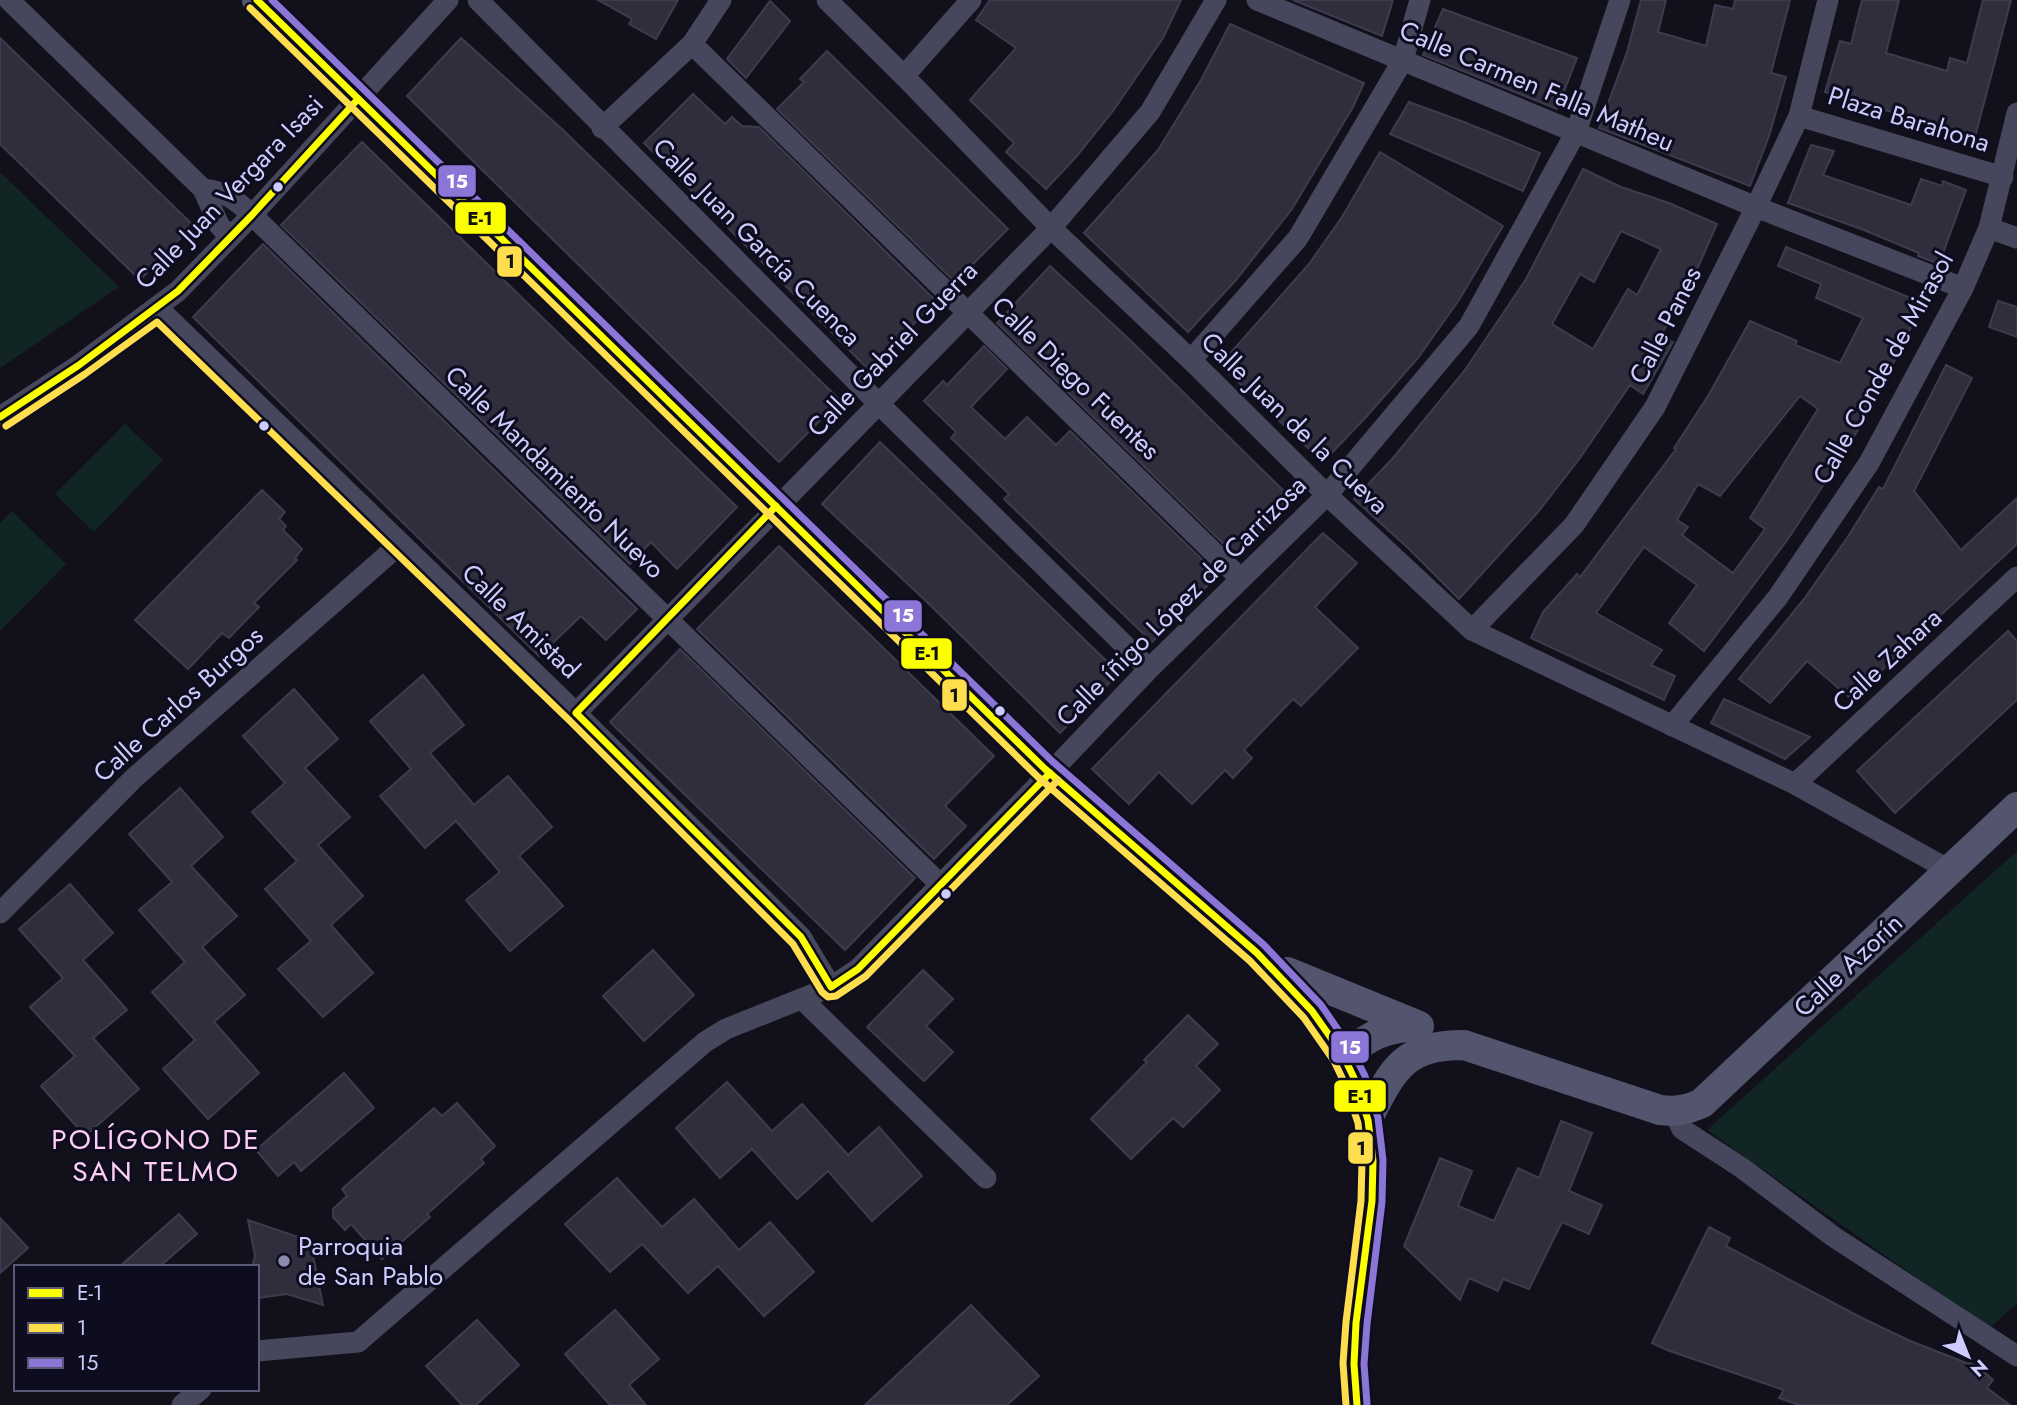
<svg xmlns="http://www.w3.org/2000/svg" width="2017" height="1405" font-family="Jost,sans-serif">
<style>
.green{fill:#102524}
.building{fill:#302e3d;stroke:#3d3b4e;stroke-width:2;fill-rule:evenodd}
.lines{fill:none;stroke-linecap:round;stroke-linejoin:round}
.street{stroke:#46475c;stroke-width:21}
.secondary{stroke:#53546e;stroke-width:30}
.bus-1-casing{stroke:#0e0d1f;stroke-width:12}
.bus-2-casing{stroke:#0e0d1f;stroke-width:12}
.bus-3-casing{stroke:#0e0d1f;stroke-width:12}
.bus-1{stroke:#fbff00;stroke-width:7}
.bus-2{stroke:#ffde4d;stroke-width:7}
.bus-3{stroke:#8b75d6;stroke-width:7}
.bus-dot{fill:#cdccfd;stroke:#0e0d1f;stroke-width:2.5}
.poi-dot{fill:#8c8bae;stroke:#0e0d1f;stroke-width:2.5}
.labels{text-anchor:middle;stroke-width:6;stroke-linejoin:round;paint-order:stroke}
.street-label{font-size:26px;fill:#cdccfd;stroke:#0e0d1f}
.poi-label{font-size:26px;fill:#cdccfd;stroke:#0e0d1f;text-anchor:start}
.neighbourhood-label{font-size:28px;letter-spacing:2px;fill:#fdcef1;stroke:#0e0d1f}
.line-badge{stroke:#0e0d1f;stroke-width:2.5}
.badge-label{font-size:19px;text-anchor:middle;font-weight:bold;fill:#fff}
.pale-badge-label{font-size:19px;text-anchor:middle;font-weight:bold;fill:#111}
</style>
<rect width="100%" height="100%" fill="#12111b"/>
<!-- green -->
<g class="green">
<path d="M 0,172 L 119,287 L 0,368 Z"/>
<path d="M 125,424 L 163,460 L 94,532 L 55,494 Z"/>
<path d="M 12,511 L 66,564 L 0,631 L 0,523 Z"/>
<path d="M 2017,851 L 2017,1303 L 1989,1329 L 1707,1130 Z"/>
</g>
<!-- building -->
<g class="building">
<path d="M 598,0 L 678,0 L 656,39 L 629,24 L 632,19 Z"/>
<path d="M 990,0 L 1181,0 L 1163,38 L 1113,111 L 1076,157 L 1046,189 L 1006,152 L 1014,143 L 970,100 L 1016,48 L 976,20 Z"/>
<path d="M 1293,0 L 1393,0 L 1382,36 Z"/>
<path d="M 1641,0 L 1666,0 L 1658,32 L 1706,46 L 1715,5 L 1733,9 L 1735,0 L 1790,0 L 1771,73 L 1786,77 L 1769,136 L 1750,186 L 1599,128 L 1627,52 Z"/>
<path d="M 1862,0 L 1899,0 L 1886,53 L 1947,71 L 1950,58 L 1967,63 L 1983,0 L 2011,0 L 1975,137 L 1825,92 L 1840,41 L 1851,44 Z"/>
<path d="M 770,1 L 790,21 L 746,78 L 727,59 Z"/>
<path d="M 1443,9 L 1577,58 L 1557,109 L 1423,55 Z"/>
<path d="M 1230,24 L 1364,83 L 1353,107 L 1292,209 L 1236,280 L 1188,332 L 1084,233 L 1158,150 L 1201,80 Z"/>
<path d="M 0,38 L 193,225 L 140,280 L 0,144 Z"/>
<path d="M 461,38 L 563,130 L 840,400 L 779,462 L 407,96 Z"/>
<path d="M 827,51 L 1008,229 L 955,282 L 777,109 L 804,82 L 800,79 Z"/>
<path d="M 693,94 L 725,124 L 732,117 L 742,126 L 759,127 L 936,301 L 869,370 L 644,143 Z"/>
<path d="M 1409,102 L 1464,122 L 1540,153 L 1523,191 L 1390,134 Z"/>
<path d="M 362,142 L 737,507 L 677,569 L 651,542 L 630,564 L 281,225 Z"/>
<path d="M 1811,145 L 1834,151 L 1823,175 L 1911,205 L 1921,179 L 1942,186 L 1943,181 L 1966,190 L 1939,264 L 1918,256 L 1919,253 L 1864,230 L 1788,203 Z"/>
<path d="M 1380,152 L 1503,226 L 1459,300 L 1418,358 L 1367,416 L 1323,462 L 1220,365 L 1309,264 L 1342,217 Z"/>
<path d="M 1583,169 L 1621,187 L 1669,203 L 1717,224 L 1691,283 L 1661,335 L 1673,342 L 1643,394 L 1630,385 L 1580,458 L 1538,512 L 1459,599 L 1407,547 L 1354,499 L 1393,458 L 1465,370 L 1526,279 ZM 1621,231 L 1661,249 L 1637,295 L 1628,289 L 1593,349 L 1552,324 L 1580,274 L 1594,282 Z"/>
<path d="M 263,244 L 637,609 L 606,640 L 581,616 L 539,656 L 193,317 Z"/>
<path d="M 1786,247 L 1923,303 L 1874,402 L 1845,452 L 1788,539 L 1704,651 L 1669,623 L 1697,585 L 1644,547 L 1596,613 L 1662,650 L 1651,665 L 1675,676 L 1664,700 L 1531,638 L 1543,612 L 1577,574 L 1580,577 L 1676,449 L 1674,448 L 1708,396 L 1750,321 L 1797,341 L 1795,345 L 1840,363 L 1863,318 L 1816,298 L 1821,284 L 1778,266 ZM 1800,396 L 1818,409 L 1750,518 L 1765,529 L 1733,573 L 1682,535 L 1688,527 L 1677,520 L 1698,484 L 1720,496 Z"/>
<path d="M 1050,266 L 1131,341 L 1293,500 L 1237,557 L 997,323 Z"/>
<path d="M 1998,301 L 2017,307 L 2017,337 L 1989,327 Z"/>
<path d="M 984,346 L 1007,369 L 971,407 L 1005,439 L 1027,417 L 1056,445 L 1070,431 L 1218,575 L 1152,642 L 1004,499 L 1009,494 L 951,438 L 956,432 L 924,401 L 943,381 L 947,385 Z"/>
<path d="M 1946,365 L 1972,378 L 1914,491 L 1961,550 L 2017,498 L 2017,544 L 1851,699 L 1807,661 L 1770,703 L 1739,679 L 1804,599 L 1847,538 L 1879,487 L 1883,489 Z"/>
<path d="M 880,442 L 1119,673 L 1060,733 L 925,600 L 822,504 Z"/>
<path d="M 262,490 L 285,512 L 279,519 L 286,526 L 283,530 L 302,549 L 295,558 L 297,560 L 254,603 L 259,607 L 229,638 L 222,633 L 188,669 L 135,620 Z"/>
<path d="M 1323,533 L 1357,563 L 1315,607 L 1358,648 L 1301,706 L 1293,699 L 1244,750 L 1252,758 L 1233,778 L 1225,770 L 1192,804 L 1159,772 L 1129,804 L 1092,769 Z"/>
<path d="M 779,546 L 994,756 L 945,806 L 966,826 L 934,859 L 697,629 Z"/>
<path d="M 2008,631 L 2017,641 L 2017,700 L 1895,813 L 1857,771 Z"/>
<path d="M 680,649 L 915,878 L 845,950 L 610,722 Z"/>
<path d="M 423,675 L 464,725 L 430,753 L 474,805 L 508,776 L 552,827 L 519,856 L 563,906 L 510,951 L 466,900 L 500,872 L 456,821 L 425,848 L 380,796 L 411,769 L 370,721 Z"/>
<path d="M 294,689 L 338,739 L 305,768 L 350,817 L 318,845 L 363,896 L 331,925 L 373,973 L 323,1017 L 278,969 L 311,941 L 265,889 L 297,861 L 252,812 L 285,783 L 243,736 Z"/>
<path d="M 1724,699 L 1810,737 L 1785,759 L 1711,723 Z"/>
<path d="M 180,788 L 223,837 L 191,866 L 237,916 L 202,947 L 245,995 L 214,1022 L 259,1073 L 208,1119 L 163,1069 L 195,1040 L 152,992 L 185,962 L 139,910 L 172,882 L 129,834 Z"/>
<path d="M 70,884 L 113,933 L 83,960 L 127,1010 L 93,1038 L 139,1089 L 85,1136 L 41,1086 L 75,1056 L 30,1007 L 63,978 L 19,929 Z"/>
<path d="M 653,950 L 694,995 L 644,1041 L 603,996 Z"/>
<path d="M 923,970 L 953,999 L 926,1026 L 953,1052 L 924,1081 L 867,1027 Z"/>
<path d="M 1188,1015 L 1218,1044 L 1196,1066 L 1220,1090 L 1183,1127 L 1173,1118 L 1131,1159 L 1091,1119 L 1147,1062 L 1144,1060 Z"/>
<path d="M 344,1073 L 374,1108 L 301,1171 L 294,1162 L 278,1176 L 256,1150 Z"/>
<path d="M 727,1082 L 772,1131 L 802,1104 L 848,1155 L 879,1127 L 922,1176 L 872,1221 L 828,1171 L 797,1199 L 752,1149 L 720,1178 L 676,1128 Z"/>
<path d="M 457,1103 L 495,1146 L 481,1159 L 484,1163 L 427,1214 L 430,1217 L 382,1259 L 351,1224 L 345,1230 L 333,1217 L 333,1209 L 347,1196 L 342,1189 L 434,1108 L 442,1116 Z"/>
<path d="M 1561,1121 L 1592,1133 L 1569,1191 L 1602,1205 L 1589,1234 L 1562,1222 L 1529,1289 L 1503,1279 L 1498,1291 L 1469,1278 L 1460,1300 L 1404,1246 L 1440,1158 L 1472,1171 L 1458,1206 L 1494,1221 L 1518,1168 L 1539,1178 Z"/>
<path d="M 617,1178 L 662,1227 L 694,1199 L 739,1250 L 770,1222 L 814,1272 L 764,1316 L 718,1266 L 688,1293 L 642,1244 L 610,1272 L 565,1224 Z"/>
<path d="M 179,1214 L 197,1234 L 159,1267 L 119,1267 Z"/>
<path d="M 0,1218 L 28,1248 L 0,1273 Z"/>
<path d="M 248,1220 L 310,1241 L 323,1305 L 287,1294 L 257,1298 L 257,1267 L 252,1267 L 255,1256 Z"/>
<path d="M 1709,1227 L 1730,1238 L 1726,1246 L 1860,1317 L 1908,1340 L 1969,1364 L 1971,1361 L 1993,1380 L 1987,1388 L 2010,1405 L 1799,1405 L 1779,1398 L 1784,1390 L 1667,1350 L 1652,1343 Z"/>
<path d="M 971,1305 L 1039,1376 L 1007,1405 L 865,1405 Z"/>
<path d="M 615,1310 L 659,1359 L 629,1385 L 646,1405 L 610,1405 L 565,1354 Z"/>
<path d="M 477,1320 L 519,1365 L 476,1405 L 462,1405 L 426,1366 Z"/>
</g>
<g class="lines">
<!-- street -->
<g class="street">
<path d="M 9,0 L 203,189 L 219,225 L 230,237"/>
<path d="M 478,0 L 879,404 L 1149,669"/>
<path d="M 827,0 L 904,76 L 1051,228 L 1191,360 L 1327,495 L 1472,630 L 1795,784 L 1949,870"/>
<path d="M 1257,0 L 1756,207 L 1963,288"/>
<path d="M 692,44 L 1240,578"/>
<path d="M 904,76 L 971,0"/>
<path d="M 1799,116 L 2003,177"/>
<path d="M 602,128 L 692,44 L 721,0"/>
<path d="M 203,189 C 225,191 236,200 252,215 L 941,885"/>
<path d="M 1989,228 L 2017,238"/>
<path d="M 158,308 L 576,713 L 801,937 L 831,987"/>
<path d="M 1191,360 L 1298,238 L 1403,60 L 1420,0"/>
<path d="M 0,417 L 79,365 L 178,291 L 252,215 L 448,0"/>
<path d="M 1472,630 L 1574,525 L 1655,407 L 1756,207 L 1799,116 L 1828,0"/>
<path d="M 576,713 L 1051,228 L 1150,112 L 1216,0"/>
<path d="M 1672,726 L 1778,597 L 1869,463 L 1963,288 L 1989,228 L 2017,113"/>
<path d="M 1795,784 L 2017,577"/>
<path d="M 0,913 L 134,778 L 400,544"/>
<path d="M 802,999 L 986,1178"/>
<path d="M 1674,1112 L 1682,1129 L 1742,1168 L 1834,1237 L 2017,1356"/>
<path d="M 257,1351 L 358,1342 L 705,1042 L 726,1029 L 831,987 L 858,969 L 1050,773 L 1149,669 L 1327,495 L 1469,326 L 1576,132 L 1620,0"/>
<path d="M 182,1405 L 201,1389"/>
</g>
<!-- secondary -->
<g class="secondary">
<path d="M 257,0 C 461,200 667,397 871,597 C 930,654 987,712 1045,769 C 1099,821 1159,868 1216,917 C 1271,965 1325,1012 1355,1080 C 1402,1188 1340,1295 1357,1405"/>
<path d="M 1287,972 L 1419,1026"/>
<path d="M 1344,1056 C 1369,1036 1383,1028 1416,1026"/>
<path d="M 1368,1118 C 1393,1069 1404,1045 1464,1045 L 1660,1110 C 1676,1112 1687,1110 1702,1103 L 2017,807"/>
</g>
<!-- bus-1 casing -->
<g class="bus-1-casing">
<g id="bus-1">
<path d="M 257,0 L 1045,769 L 1257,953 L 1312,1011 L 1343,1055 L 1355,1080 L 1368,1120 L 1373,1161 L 1372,1201 L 1356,1323 L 1354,1364 L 1357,1405"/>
<path d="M 0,417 L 79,365 L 178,291 L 252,215 L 358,99"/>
<path d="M 776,506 L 576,713 L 801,937 L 831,987 L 858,969 L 1050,773"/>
</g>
</g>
<!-- bus-2 casing -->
<g class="bus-2-casing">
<g id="bus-2">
<path d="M 250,8 L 1038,777 L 1250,961 L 1304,1018 L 1334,1061 L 1345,1084 L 1358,1123 L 1362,1161 L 1361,1201 L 1346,1322 L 1343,1363 L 1346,1405"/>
<path d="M 6,426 L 85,374 L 157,322 L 569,720 L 793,944 L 822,992 L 828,997 L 836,996 L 866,976 L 1058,780"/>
</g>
</g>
<!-- bus-3 casing -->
<g class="bus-3-casing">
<path id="bus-3" d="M 272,0 L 1052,761 L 1264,945 L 1321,1005 L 1352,1050 L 1365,1076 L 1378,1118 L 1383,1160 L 1382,1202 L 1367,1324 L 1364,1364 L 1367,1404"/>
</g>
<!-- bus-1 -->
<use href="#bus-1" class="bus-1"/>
<!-- bus-2 -->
<use href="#bus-2" class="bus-2"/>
<!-- bus-3 -->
<use href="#bus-3" class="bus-3"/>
</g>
<!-- markers -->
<g class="bus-dot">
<circle cx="278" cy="187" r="6"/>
<circle cx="264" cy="426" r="6"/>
<circle cx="1000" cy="711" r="6"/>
<circle cx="946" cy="894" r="6"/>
</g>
<circle class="poi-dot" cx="284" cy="1261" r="7"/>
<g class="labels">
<!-- street labels -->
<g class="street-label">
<text transform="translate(1537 86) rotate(23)" y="9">Calle Carmen Falla Matheu</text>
<text transform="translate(1909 119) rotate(17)" y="9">Plaza Barahona</text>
<text transform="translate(229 192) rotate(-46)" y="9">Calle Juan Vergara Isasi</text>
<text transform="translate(757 242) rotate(45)" y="9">Calle Juan García Cuenca</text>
<text transform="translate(1665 325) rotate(-63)" y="9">Calle Panes</text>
<text transform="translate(892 349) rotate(-46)" y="9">Calle Gabriel Guerra</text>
<text transform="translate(1883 368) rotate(-61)" y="9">Calle Conde de Mirasol</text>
<text transform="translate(1076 378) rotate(44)" y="9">Calle Diego Fuentes</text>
<text transform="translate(1295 423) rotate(44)" y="9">Calle Juan de la Cueva</text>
<text transform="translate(555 472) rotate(44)" y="9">Calle Mandamiento Nuevo</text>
<text transform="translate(1181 601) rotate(-45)" y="9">Calle íñigo López de Carrizosa</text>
<text transform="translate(521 621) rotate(44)" y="9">Calle Amistad</text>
<text transform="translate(1887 660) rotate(-43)" y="9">Calle Zahara</text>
<text transform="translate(178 704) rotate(-42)" y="9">Calle Carlos Burgos</text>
<text transform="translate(1848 965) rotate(-43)" y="9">Calle Azorín</text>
</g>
<!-- poi labels -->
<g class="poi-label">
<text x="298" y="1255">Parroquia<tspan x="298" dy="30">de San Pablo</tspan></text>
</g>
<!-- neighbourhood labels -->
<g class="neighbourhood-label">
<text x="156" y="1149">POLÍGONO DE<tspan x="156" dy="32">SAN TELMO</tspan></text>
</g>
</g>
<g class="line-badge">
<rect x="437" y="164" width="40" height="34" rx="7" fill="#8b75d6"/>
<rect x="454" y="201" width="53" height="34" rx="7" fill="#fbff00"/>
<rect x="496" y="245" width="27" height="33" rx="7" fill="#ffde4d"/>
<rect x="883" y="599" width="40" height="34" rx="7" fill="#8b75d6"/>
<rect x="900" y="637" width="53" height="33" rx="7" fill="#fbff00"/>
<rect x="941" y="678" width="27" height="34" rx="7" fill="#ffde4d"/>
<rect x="1330" y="1030" width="40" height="34" rx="7" fill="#8b75d6"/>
<rect x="1333" y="1079" width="54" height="34" rx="7" fill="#fbff00"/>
<rect x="1347" y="1131" width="27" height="34" rx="7" fill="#ffde4d"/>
</g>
<g class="badge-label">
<text x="457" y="188">15</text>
<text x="903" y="622">15</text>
<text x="1350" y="1054">15</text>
</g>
<g class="pale-badge-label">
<text x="480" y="225">E-1</text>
<text x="510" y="268">1</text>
<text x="927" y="660">E-1</text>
<text x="954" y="702">1</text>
<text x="1360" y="1103">E-1</text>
<text x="1361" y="1155">1</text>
</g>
<!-- legend -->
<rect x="14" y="1265" width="245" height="126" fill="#0e0d1f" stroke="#5a5978" stroke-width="2"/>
<rect x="28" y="1288" width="35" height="10" fill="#fbff00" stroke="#5a5978" stroke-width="2"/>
<text x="77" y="1300" font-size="21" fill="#cdccfd">E-1</text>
<rect x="28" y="1323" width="35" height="10" fill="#ffde4d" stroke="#5a5978" stroke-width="2"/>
<text x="77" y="1335" font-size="21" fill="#cdccfd">1</text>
<rect x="28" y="1358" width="35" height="10" fill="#8b75d6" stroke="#5a5978" stroke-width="2"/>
<text x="77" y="1370" font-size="21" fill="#cdccfd">15</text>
<!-- north arrow -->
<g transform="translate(1968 1356) rotate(137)" stroke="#0e0d1f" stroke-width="5" paint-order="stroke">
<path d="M0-5L12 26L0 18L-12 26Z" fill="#cdccfd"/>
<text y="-10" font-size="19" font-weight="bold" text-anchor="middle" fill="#cdccfd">N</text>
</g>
</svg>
